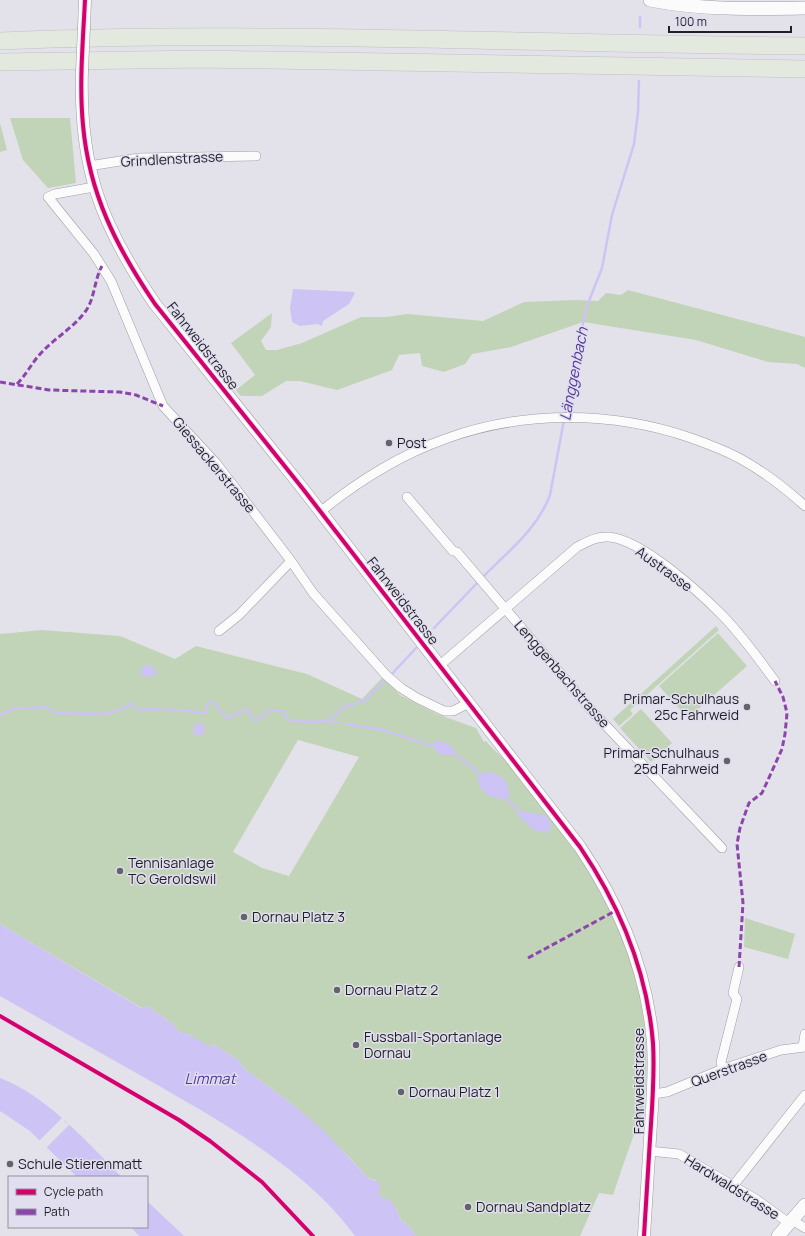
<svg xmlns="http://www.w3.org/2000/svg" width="805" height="1236" font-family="Manrope,sans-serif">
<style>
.green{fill:#c1d4b7;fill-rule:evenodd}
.water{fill:#cdc3f5}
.pier{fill:#e3e2eb}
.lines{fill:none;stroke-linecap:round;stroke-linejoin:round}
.stream{stroke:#cdc3f5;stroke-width:2.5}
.minor-casing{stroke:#9d9da3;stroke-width:10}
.tertiary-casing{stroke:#9d9da3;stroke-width:13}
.secondary-casing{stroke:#9d9da3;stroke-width:14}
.motorway-casing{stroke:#c0bfc4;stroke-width:18}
.minor{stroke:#fbfbfc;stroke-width:9}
.tertiary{stroke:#fbfbfc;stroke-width:12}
.secondary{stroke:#fbfbfc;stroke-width:13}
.motorway{stroke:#e3e9df;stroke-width:17}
.tertiary-bridge-casing{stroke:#9d9da3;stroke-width:13;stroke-linecap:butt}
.tertiary-bridge{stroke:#fbfbfc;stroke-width:12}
.quiet{stroke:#8e44ad;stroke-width:3;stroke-dasharray:6 3;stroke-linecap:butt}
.cycleway-casing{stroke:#e0deef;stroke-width:6}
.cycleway{stroke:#d6006c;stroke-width:4}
.poi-dot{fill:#64636a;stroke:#e0deef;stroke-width:1.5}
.labels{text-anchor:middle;stroke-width:3;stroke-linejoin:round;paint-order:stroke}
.street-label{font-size:14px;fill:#201f25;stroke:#e0deef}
.poi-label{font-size:14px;fill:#201f25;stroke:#e0deef;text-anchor:start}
.water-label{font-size:15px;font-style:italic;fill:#553997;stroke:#e0deef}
</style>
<rect width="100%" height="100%" fill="#e3e2eb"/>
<!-- green -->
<g class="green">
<path d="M 10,118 L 70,118 L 76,183 L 48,188 L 23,160 Z"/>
<path d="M 0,123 L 7,150 L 0,152 Z"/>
<path d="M 628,290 L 805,337 L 805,368 L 797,364 L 768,362 L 696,340 L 583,322 L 511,347 L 472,354 L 465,364 L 444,372 L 422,366 L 420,353 L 399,355 L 392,370 L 337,390 L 300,381 L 286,381 L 262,396 L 241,396 L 236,390 L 255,375 L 231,343 L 272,313 L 271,327 L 261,341 L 266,350 L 277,350 L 302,343 L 361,317 L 386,317 L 408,314 L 483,321 L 524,302 L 576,300 L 598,301 L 606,293 L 621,295 Z"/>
<path d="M 716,626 L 719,630 L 630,710 L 633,714 L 619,726 L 613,719 Z"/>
<path d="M 42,630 L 120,636 L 175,659 L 196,646 L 307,674 L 362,699 L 383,677 L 400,695 L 437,714 L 476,728 L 484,742 L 486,741 C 493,750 502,756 509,765 C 592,863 661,968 644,1103 C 643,1112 638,1123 635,1132 C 627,1153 620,1174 613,1195 L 599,1193 L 580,1236 L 416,1236 L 408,1225 L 401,1221 L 397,1210 L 379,1196 L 375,1180 L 368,1178 L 349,1157 L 296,1107 L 245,1069 L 238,1060 L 213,1044 L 211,1048 L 188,1034 L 179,1032 L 173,1024 L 147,1006 L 142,1008 L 0,924 L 0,634 ZM 298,740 L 359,757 L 289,876 L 262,868 L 233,852 Z"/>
<path d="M 718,633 L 747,666 L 688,718 L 659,686 Z"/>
<path d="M 641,709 L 672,743 L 651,762 L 620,728 Z"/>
<path d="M 745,918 L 795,934 L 788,959 L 744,947 Z"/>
</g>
<!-- water -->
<g class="water">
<path d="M 293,289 L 354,292 L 355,293 L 349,304 L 323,321 L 322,326 L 317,324 L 300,326 L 292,322 L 290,308 Z"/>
<path d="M 148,664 L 157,671 L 157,674 C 150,677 146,679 140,674 L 141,669 Z"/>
<path d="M 195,724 L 202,724 L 204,726 L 205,734 L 193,735 Z"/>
<path d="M 435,741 C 446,741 452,745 457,754 L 456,755 L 438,754 L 433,746 Z"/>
<path d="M 488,771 C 505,778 506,777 510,795 L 506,799 C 489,798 481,794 477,777 Z"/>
<path d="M 520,811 L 545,815 L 553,825 L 546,833 L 534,830 L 517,815 Z"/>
<path d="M 0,924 L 141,1008 L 147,1006 L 173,1024 L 179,1032 L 188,1034 L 211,1047 L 213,1044 L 238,1060 L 245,1069 L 296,1107 L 325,1132 L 368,1178 L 380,1183 L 379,1196 C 394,1200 396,1207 401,1221 L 408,1225 L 416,1236 L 355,1236 C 306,1168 217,1119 145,1078 C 97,1051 48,1023 0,996 Z"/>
<path d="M 0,1078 C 49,1097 85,1141 122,1177 L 77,1177 L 30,1131 L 0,1111 Z"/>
<path d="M 147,1201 L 184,1236 L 139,1236 L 131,1227 L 147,1227 Z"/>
</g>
<!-- pier -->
<path class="pier" d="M 63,1117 L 65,1122 L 70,1124 L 45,1149 L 38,1142 Z"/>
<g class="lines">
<!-- stream -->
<g class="stream">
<path d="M 640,27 L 640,17"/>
<path d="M 482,578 C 507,552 537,530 550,495 L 578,345 L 587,306 L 602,268 L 612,215 L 634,144 L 638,112 L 639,81"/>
<path d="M 434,628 L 479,581"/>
<path d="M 391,675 L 416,648"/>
<path d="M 165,709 L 206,713 L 207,704 L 213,702 L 227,718 L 248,709 L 253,720 L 258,720 L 268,711 L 282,711 L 288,720 L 311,722 L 326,721 L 336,715 L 341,708 L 364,701 L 387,679"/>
<path d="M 0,715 L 13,709 L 47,707 L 55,713 L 105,714 L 123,709 L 131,703 L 137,710 L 160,709"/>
<path d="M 326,721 L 338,723"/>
<path d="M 346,724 L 383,730 L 433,746"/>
<path d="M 456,755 L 480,774"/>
<path d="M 506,799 L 520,811"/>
</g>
<!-- minor casing -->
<g class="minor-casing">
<g id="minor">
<path d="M 89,166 L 139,158 L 256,156"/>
<path d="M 94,187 L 55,194 L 48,197 L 94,254 L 111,281 L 163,406 L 216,463 L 291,561 L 313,593 L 386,675 L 401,688 L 417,698 L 444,711 L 453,711 L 469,703"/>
<path d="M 407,497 L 453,551 L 457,552 L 593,712 L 722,848"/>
<path d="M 320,512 C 357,482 400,455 445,439 C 524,410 613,411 691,438 C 708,444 724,450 739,458 C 763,471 785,488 805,506"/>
<path d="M 219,631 L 239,615 L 291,561"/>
<path d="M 439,666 L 577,547 C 587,542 597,536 609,537 C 642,540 698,591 721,614 C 741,634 758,658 775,681"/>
<path d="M 803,1046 L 805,1034"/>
<path d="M 723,1069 L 721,1062 L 737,999 L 733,993 L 739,967"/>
<path d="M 653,1094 L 667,1092 L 723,1069 L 781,1050 L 805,1047"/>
<path d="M 649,1151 L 679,1154 L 757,1200 L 789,1223"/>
<path d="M 733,1186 L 805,1095"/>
<path d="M 792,1220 L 805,1228"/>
</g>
</g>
<!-- tertiary casing -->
<g class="tertiary-casing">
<g id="tertiary">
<path d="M 84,27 L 85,0"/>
<path d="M 82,71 C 79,168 101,225 155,304 L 303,489 L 580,847 C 620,906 647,971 653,1043 C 655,1075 652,1108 650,1139 C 648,1172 646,1204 644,1236"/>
</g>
</g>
<!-- secondary casing -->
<g class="secondary-casing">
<g id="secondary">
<path d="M 650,0 C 701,10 753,9 805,8"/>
<path d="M 778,1236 L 805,1205"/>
</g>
</g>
<!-- motorway casing -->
<g class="motorway-casing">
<g id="motorway">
<path d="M 0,41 C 268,30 537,44 805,46"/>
<path d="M 0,62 L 203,59 L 805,69"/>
</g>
</g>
<!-- minor -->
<use href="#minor" class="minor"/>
<!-- tertiary -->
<use href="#tertiary" class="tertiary"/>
<!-- secondary -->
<use href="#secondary" class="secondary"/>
<!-- motorway -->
<use href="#motorway" class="motorway"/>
<!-- tertiary-bridge casing -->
<g class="tertiary-bridge-casing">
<path id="tertiary-bridge" d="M 82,71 L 84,27"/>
</g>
<!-- tertiary-bridge -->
<use href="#tertiary-bridge" class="tertiary-bridge"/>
<!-- quiet -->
<g class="quiet">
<path d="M 0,382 L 49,390 L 120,392 L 136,395 L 163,406"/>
<path d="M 17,384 C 27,374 32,362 42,352 C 55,338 73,328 85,312 C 95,299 94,280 102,266"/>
<path d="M 528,958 L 617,910"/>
<path d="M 739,967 L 743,903 L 737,844 L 740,828 L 749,803 L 762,793 L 782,749 L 785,734 L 787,713 L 783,697 L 775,681"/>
</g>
<!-- cycleway casing -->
<g class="cycleway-casing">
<g id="cycleway">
<path d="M 85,0 C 83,41 79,84 83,125 C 89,194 117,248 155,304 L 303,489 L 580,847 C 620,906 647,971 653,1043 C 655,1075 652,1108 650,1139 C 648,1172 646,1204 644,1236"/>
<path d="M 0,1016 L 179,1120 L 210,1141 L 262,1182 L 313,1236"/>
</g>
</g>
<!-- cycleway -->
<use href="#cycleway" class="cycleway"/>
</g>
<!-- markers -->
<g class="poi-dot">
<circle cx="389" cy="443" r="4"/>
<circle cx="747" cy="707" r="4"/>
<circle cx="727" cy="761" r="4"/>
<circle cx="120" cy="871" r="4"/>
<circle cx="244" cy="917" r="4"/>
<circle cx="337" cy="990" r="4"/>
<circle cx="356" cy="1045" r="4"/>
<circle cx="401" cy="1092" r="4"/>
<circle cx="10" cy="1164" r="4"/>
<circle cx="468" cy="1207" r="4"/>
</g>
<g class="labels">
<!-- street labels -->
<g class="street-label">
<text transform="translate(172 159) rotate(-3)" y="5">Grindlenstrasse</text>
<text transform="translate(203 346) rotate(52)" y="5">Fahrweidstrasse</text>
<text transform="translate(214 465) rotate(50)" y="5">Giessackerstrasse</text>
<text transform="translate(664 569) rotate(36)" y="5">Austrasse</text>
<text transform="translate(403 601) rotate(52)" y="5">Fahrweidstrasse</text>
<text transform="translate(562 674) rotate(49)" y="5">Lenggenbachstrasse</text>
<text transform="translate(729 1069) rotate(-20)" y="5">Querstrasse</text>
<text transform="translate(639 1081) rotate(-90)" y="5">Fahrweidstrasse</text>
<text transform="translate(732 1187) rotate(32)" y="5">Hardwaldstrasse</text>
</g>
<!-- poi labels -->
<g class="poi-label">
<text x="397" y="448">Post</text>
<text x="739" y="704" text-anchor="end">Primar-Schulhaus<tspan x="739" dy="16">25c Fahrweid</tspan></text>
<text x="719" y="758" text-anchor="end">Primar-Schulhaus<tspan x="719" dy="16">25d Fahrweid</tspan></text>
<text x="128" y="868">Tennisanlage<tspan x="128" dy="16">TC Geroldswil</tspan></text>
<text x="252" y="922">Dornau Platz 3</text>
<text x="345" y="995">Dornau Platz 2</text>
<text x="364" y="1042">Fussball-Sportanlage<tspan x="364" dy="16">Dornau</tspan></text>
<text x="409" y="1097">Dornau Platz 1</text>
<text x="18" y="1169">Schule Stierenmatt</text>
<text x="476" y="1212">Dornau Sandplatz</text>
</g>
<!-- water labels -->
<g class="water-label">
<text transform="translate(574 374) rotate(-79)" y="5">Länggenbach</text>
<text x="210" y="1084">Limmat</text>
</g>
</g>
<!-- legend -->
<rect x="8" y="1176" width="140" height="52" fill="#e0deef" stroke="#93929e"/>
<rect x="16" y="1189" width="20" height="6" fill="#d6006c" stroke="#93929e"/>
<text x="44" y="1196" font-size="12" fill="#201f25">Cycle path</text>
<rect x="16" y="1209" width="20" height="6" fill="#8e44ad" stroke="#93929e"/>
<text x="44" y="1216" font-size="12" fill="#201f25">Path</text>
<!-- scale -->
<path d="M669 26v6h122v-6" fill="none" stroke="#201f25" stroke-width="2"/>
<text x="675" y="26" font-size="12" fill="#201f25" stroke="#e0deef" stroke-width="3" paint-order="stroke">100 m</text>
</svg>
